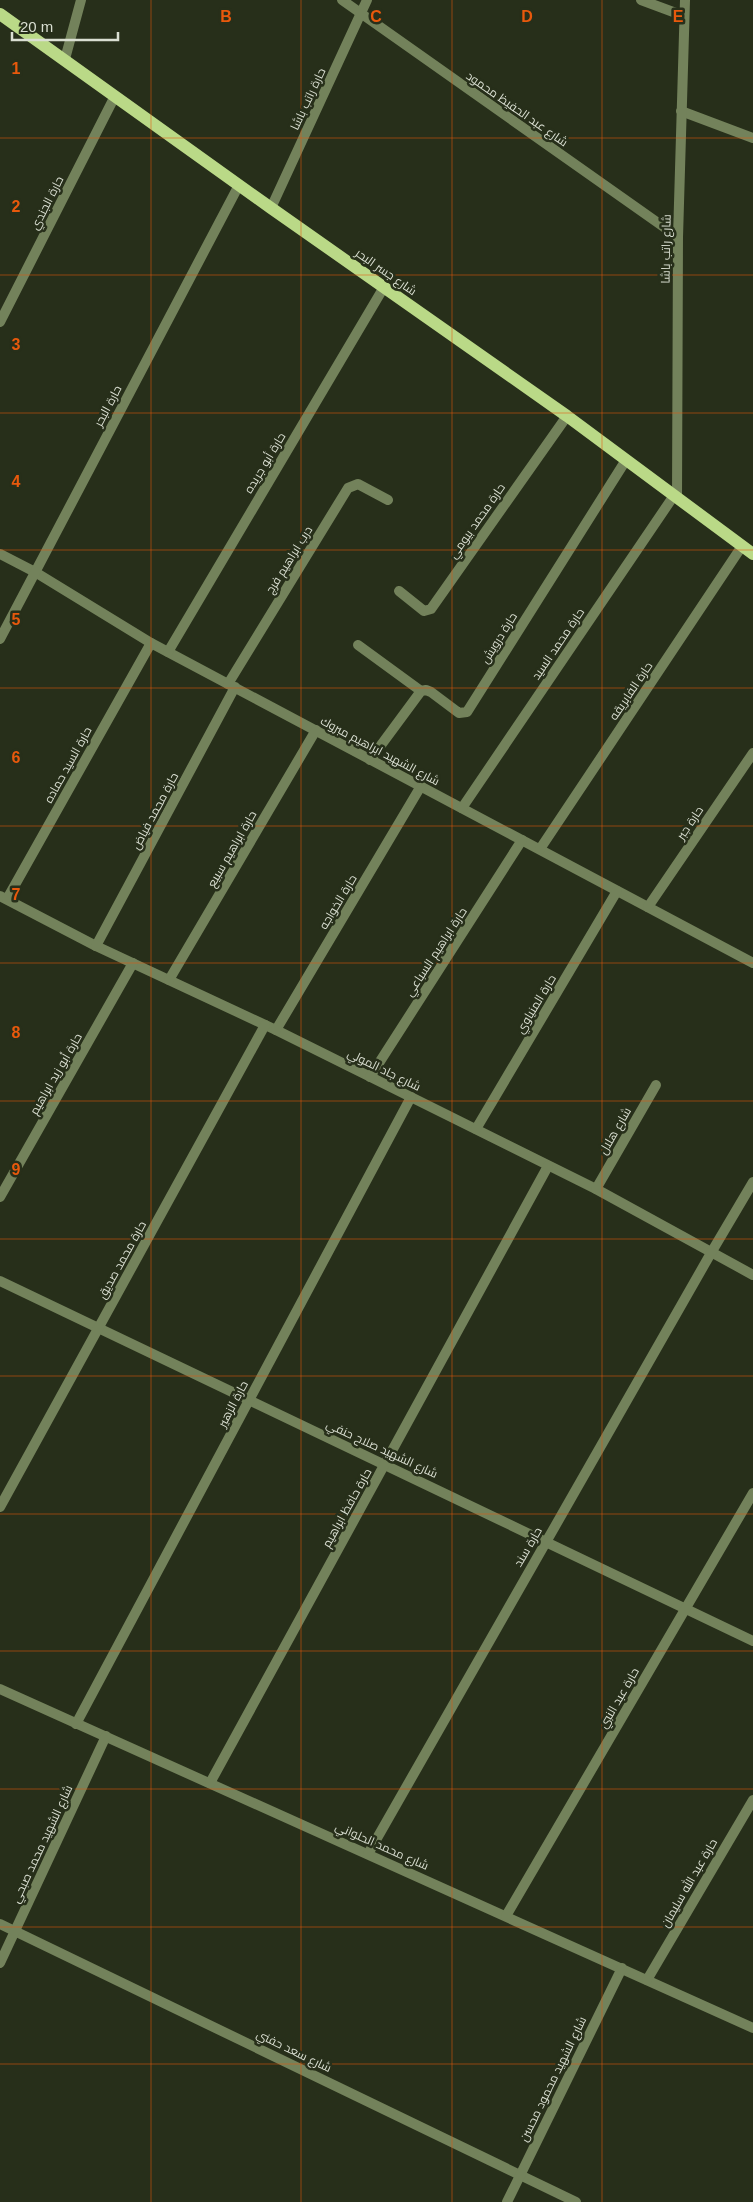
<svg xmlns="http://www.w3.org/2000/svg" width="753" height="2202" font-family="Arial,Cairo,sans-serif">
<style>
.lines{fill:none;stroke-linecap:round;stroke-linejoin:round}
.street{stroke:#73825b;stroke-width:10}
.primary{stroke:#bad987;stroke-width:12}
.grid{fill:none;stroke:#e8590c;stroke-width:1;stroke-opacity:0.55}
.labels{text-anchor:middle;stroke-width:5;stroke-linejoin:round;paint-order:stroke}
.street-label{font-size:12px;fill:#dadfd2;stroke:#272f1a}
.grid-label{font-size:16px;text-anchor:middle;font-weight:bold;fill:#e8590c;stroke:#272f1a;stroke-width:5;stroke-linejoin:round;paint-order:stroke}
</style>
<rect width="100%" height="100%" fill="#272f1a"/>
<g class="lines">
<!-- street -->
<g class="street">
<path d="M 342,0 L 678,237"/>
<path d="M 641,0 L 684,16"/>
<path d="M 65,59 L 81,0"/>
<path d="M 681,111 L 753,138"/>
<path d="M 271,208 L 367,0"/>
<path d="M 0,322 L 115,96"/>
<path d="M 677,498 L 678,237 L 685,0"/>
<path d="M 0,554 L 35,572 L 151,643 L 753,963"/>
<path d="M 399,591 L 424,611 L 431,609 L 567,416"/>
<path d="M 0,639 L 239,185"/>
<path d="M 358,645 L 421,691"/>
<path d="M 168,652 L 384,287"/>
<path d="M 228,684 L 348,488 L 358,484 L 388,500"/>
<path d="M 370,760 L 421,691 L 426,690 L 431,692 L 459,713 L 467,712 L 626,460"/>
<path d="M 462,808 L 675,494"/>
<path d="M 540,849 L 742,546"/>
<path d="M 0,896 L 96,946 L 276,1030 L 596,1189 L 753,1275"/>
<path d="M 7,899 L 151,643"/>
<path d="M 648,907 L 753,753"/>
<path d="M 96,946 L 235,687"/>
<path d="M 169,980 L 316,730"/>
<path d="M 276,1030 L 421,786"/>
<path d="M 370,1077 L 522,840"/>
<path d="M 476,1129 L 617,891"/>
<path d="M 596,1189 L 656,1085"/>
<path d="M 0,1197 L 133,963"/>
<path d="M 0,1281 L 753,1641"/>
<path d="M 0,1507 L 265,1025"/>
<path d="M 0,1689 L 753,2028"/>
<path d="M 76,1724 L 411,1097"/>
<path d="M 210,1783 L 548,1166"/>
<path d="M 368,1854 L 711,1253 L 753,1182"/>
<path d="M 506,1916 L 753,1493"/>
<path d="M 0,1924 L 576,2202"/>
<path d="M 0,1963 L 106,1736"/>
<path d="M 647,1980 L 753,1800"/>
<path d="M 507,2202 L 622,1968"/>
</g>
<!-- primary -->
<path class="primary" d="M 0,14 L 271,208 L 567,416 L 753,554"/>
</g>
<!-- grid -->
<path class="grid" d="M 151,0 L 151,2202M 301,0 L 301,2202M 452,0 L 452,2202M 602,0 L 602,2202M 0,138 L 753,138M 0,275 L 753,275M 0,413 L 753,413M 0,550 L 753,550M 0,688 L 753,688M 0,826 L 753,826M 0,963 L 753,963M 0,1101 L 753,1101M 0,1239 L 753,1239M 0,1376 L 753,1376M 0,1514 L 753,1514M 0,1651 L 753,1651M 0,1789 L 753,1789M 0,1927 L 753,1927M 0,2064 L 753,2064"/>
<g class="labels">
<!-- street labels -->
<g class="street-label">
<text transform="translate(308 99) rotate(-65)" y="4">حارة راتب باشا</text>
<text transform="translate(517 109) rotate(35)" y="4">شارع عبد الحفيظ محمود</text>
<text transform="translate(47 203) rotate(-63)" y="4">حارة الجندي</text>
<text transform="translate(666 249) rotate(-89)" y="4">شارع راتب باشا</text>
<text transform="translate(386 272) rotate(35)" y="4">شارع جسر البحر</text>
<text transform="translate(108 406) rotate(-62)" y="4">حارة البحر</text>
<text transform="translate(265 463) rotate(-59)" y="4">حارة أبو جريده</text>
<text transform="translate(477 521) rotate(-55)" y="4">حارة محمد بيومي</text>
<text transform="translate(289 560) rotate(-58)" y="4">درب ابراهيم فرج</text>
<text transform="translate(499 638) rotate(-58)" y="4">حارة درويش</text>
<text transform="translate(558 644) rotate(-56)" y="4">حارة محمد السيد</text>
<text transform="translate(631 691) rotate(-56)" y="4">حارة الفابريقه</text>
<text transform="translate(380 751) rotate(28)" y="4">شارع الشهيد ابراهيم مبروك</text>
<text transform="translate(68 765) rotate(-61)" y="4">حارة السيد حماده</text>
<text transform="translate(155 811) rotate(-62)" y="4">حارة محمد فياض</text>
<text transform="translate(690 823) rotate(-56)" y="4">حارة جبر</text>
<text transform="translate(232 849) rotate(-60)" y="4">حارة ابراهيم سبيع</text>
<text transform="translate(338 902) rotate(-59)" y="4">حارة الخواجه</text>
<text transform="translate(436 952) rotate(-57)" y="4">حارة ابراهيم السباعي</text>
<text transform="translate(536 1004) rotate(-59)" y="4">حارة المنياوي</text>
<text transform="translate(384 1070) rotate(26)" y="4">شارع جاد المولي</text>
<text transform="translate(56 1074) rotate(-60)" y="4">حارة أبو زيد ابراهيم</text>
<text transform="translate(615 1131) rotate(-60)" y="4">شارع هلال</text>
<text transform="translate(122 1260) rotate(-61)" y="4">حارة محمد صديق</text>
<text transform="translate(233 1404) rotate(-62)" y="4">حارة الزهير</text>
<text transform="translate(382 1449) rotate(25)" y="4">شارع الشهيد صلاح حنفي</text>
<text transform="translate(347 1508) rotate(-61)" y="4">حارة حافظ ابراهيم</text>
<text transform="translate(528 1547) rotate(-60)" y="4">حارة سند</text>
<text transform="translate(619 1698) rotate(-60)" y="4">حارة عبد النبي</text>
<text transform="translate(42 1844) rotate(-65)" y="4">شارع الشهيد محمد صبحي</text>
<text transform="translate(382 1846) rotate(24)" y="4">شارع محمد الحلواني</text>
<text transform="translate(689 1883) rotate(-60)" y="4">حارة عبد الله سليمان</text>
<text transform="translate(294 2051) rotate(26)" y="4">شارع سعد حفني</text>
<text transform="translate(553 2079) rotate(-64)" y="4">شارع الشهيد محمود محسن</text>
</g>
</g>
<g class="grid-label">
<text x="226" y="22">B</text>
<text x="376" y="22">C</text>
<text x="527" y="22">D</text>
<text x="678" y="22">E</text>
<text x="16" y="74">1</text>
<text x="16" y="212">2</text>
<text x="16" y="350">3</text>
<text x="16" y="487">4</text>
<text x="16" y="625">5</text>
<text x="16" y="763">6</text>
<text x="16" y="900">7</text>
<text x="16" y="1038">8</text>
<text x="16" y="1175">9</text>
</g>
<!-- scale -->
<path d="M12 32v8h106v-8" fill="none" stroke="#dadfd2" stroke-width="2.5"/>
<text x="20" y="32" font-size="15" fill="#dadfd2" stroke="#272f1a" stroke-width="4" paint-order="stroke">20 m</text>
</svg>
